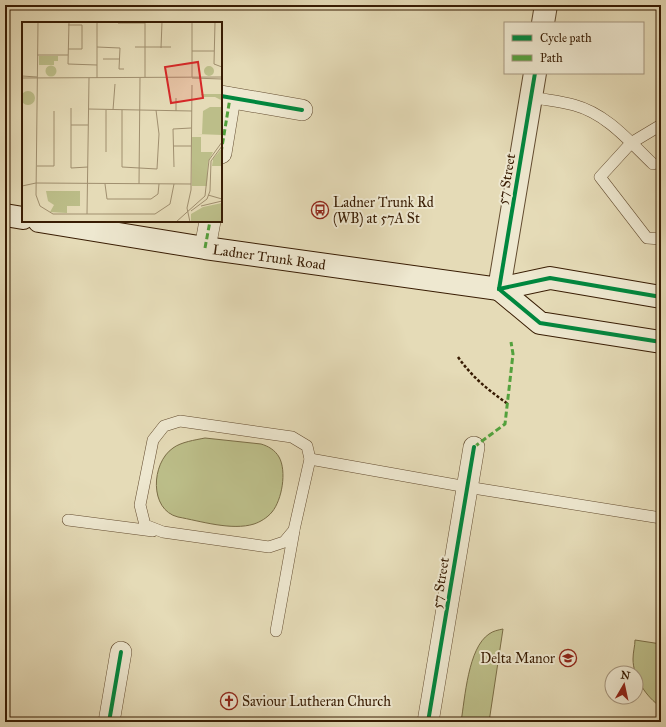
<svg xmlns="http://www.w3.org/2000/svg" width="666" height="727" font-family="'IM FELL Great Primer',serif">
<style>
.green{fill:#bcbe89;stroke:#7a6d46}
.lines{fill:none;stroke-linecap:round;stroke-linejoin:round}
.service-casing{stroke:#634c30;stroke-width:12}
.minor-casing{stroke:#634c30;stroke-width:22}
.tertiary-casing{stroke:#634c30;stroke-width:24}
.secondary-casing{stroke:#381c03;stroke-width:24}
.path{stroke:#381c03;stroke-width:2.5;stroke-dasharray:3 2;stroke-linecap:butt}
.service{stroke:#eee8d0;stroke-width:11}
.minor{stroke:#eee8d0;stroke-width:21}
.tertiary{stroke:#eee8d0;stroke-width:22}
.secondary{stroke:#eee8d0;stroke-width:22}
.quiet{stroke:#53a13d;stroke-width:3;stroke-dasharray:6 3;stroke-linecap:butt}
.cycleway-casing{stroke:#eee8d0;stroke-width:6}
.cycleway{stroke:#00873e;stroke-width:4}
.labels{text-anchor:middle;stroke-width:4;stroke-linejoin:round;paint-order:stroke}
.street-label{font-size:14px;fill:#381c03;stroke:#eee8d0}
.poi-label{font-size:14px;fill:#381c03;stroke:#eee8d0;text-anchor:start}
.inset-road{fill:none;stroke:#a08f6f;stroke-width:1}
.view{fill:#d62828;fill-opacity:0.15;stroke:#d62828;stroke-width:2}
.inset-edge{fill:none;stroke:#381c03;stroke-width:2}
</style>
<rect width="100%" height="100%" fill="#e5dbb7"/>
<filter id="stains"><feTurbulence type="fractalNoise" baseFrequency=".005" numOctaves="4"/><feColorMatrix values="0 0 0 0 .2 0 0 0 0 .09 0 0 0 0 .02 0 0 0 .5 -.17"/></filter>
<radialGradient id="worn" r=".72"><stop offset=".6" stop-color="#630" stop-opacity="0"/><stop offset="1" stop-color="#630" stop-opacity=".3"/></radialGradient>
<!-- green -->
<g class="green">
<path d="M 205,438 L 261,444 C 268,446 275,450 279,457 C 287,471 282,500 272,512 C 267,518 260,522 254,524 C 232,531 200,521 178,517 C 149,510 151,463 173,448 C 181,442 195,440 205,438 Z"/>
<path d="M 503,629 L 489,722 L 461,722 C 465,698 468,648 489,634 C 493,631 498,630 503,629 Z"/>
<path d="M 635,640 L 661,644 L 661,707 C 646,697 633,677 633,659 C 633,652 635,646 635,640 Z"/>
</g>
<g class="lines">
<!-- service casing -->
<g class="service-casing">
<g id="service">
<path d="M 531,97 C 545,100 560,101 574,105 C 607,114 629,141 653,164"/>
<path d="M 661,125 L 631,143 L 600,177 L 647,238 L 661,239"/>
<path d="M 180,421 L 292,437 L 307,446 L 310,459 L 294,530 L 284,542 L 269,547 L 163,532 L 145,525 L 140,505 L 153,440 L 164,426 Z"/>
<path d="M 310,459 L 467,487 L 661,518"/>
<path d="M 68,520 L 153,531"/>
<path d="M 276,631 L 294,531"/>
</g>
</g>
<!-- minor casing -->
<g class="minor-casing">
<g id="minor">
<path d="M 221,96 L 302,110"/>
<path d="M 221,153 L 230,98"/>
<path d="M 205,248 L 210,221"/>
<path d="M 109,722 L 121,652"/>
<path d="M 428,722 L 474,447"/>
</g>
</g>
<!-- tertiary casing -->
<g class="tertiary-casing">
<g id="tertiary">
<path d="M 543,23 L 546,5"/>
<path d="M 499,289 L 535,73"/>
</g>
</g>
<!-- secondary casing -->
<g class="secondary-casing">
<g id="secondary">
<path d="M 5,215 L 23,218"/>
<path id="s1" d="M 39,221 L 205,248 L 499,289 L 550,278 L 661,297"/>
<path d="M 499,289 L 540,323 L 661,342"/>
</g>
</g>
<!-- path -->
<path class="path" d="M 458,357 C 472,377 488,390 508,404"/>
<!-- service -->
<use href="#service" class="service"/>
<!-- minor -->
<use href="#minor" class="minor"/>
<!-- tertiary -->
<use href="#tertiary" class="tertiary"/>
<!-- secondary -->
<use href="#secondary" class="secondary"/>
<!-- quiet -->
<g class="quiet">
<path d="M 221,153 L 230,98"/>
<path d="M 205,248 L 210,221"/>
<path d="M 474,447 L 505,424 L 513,354 L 511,342"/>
</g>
<!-- cycleway casing -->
<g class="cycleway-casing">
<g id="cycleway">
<path d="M 221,96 L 302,110"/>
<path d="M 499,289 L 535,73"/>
<path d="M 499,289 L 540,323 L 661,342"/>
<path d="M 499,289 L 550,278 L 661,297"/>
<path d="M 109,722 L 121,652"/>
<path d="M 428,722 L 474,447"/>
</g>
</g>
<!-- cycleway -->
<use href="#cycleway" class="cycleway"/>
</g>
<!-- icons -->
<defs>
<g id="bus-ring" transform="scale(0.9)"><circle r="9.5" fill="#eee8d0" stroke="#8f2418" stroke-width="1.5"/><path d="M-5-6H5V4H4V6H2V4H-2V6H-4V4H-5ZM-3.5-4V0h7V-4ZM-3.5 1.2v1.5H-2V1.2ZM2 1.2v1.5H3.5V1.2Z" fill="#8f2418"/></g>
<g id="school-ring" transform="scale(0.9)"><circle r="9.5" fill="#eee8d0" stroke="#8f2418" stroke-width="1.5"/><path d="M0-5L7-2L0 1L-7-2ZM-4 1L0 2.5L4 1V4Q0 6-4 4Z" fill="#8f2418"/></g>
<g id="church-ring" transform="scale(0.9)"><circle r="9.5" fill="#eee8d0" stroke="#8f2418" stroke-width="1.5"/><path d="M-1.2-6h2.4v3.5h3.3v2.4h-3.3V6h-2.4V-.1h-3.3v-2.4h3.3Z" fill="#8f2418"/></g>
</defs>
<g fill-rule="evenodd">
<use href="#bus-ring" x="320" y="210"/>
<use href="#school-ring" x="568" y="658"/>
<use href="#church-ring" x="229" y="701"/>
</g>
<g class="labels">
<!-- street labels -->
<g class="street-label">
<text transform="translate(506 179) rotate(-80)" y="5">57 Street</text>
<text dy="5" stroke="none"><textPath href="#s1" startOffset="233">Ladner Trunk Road</textPath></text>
<text transform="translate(440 583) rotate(-81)" y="5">57 Street</text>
</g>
<!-- poi labels -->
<g class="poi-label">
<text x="333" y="207">Ladner Trunk Rd<tspan x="333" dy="16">(WB) at 57A St</tspan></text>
<text x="555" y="663" text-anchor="end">Delta Manor</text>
<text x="242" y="706">Saviour Lutheran Church</text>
</g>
</g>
<!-- overview -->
<g transform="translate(22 22)">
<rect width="200" height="200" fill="#e5dbb7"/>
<path d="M 17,34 L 36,34 L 36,39 L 32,39 L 32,43 L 17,43 ZM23.5 49a5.5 5.5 0 1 1 11 0a5.5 5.5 0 1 1-11 0ZM182 49a5 5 0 1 1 10 0a5 5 0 1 1-10 0ZM-1 76a7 7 0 1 1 14 0a7 7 0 1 1-14 0ZM 179,72 L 200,72 L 200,113 L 175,112 L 180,112 L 181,89 L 188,85 L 199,85 L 199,78 L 193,75 L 181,75 ZM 170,115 L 179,115 L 179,130 L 191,130 L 186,140 L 185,164 L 170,164 ZM 200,126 L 200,144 L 190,144 L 191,137 ZM 24,169 L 58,169 L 58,184 L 45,184 L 45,191 L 28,190 L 32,183 L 26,179 ZM 200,181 L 200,200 L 169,200 L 169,192 L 181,185 Z" fill="#bcbe89"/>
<path class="inset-road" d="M 16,0 L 14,173 L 18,184 L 31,192 L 133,192 L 148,182 L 152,162M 47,0 L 46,42 L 75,43M 75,0 L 75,56M 193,0 L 192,42 L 200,45M 96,1 L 123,1M 75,25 L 98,26 L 97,47 L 102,47M 113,25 L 149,25M 139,26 L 140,0M 46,27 L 60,27 L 60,3 L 46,3M 170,29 L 192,29M 15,33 L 46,33M 81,37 L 97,37M 0,54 L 15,55M 123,55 L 123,0M 170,55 L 170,0M 0,56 L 200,55M 170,56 L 200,57M 49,86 L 49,146 L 66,145M 66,87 L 170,89M 91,88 L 93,62M 100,88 L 100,145 L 135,147 L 137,112 L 134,88M 154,89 L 154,76M 49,103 L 66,103M 151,124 L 169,124M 84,130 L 84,88M 15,144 L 32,144 L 32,89M 152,145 L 151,107 L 169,106M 83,162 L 85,177 L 129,177 L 136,172 L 137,162M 117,162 L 118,56M 0,164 L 14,161 L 169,162M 186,173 L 200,177M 179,184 L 200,179M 169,189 L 185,177 L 188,169 L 189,139 L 200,124M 65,192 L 67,56M 154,200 L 183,174 L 187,138 L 200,120M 168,200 L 165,186 L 169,168 L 170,63"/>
<path class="view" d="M 176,40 L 181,76 L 149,81 L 143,45 Z"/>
<rect width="200" height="200" class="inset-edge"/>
</g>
<!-- margin -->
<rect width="666" height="727" fill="none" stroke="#e5dbb7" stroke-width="20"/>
<rect x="6" y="6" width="654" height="715" fill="none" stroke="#381c03" stroke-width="2"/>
<rect x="10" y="10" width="646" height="707" fill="none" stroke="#381c03"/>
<!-- legend -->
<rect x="504" y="22" width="140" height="52" fill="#eee8d0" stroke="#a5967e"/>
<rect x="512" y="35" width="20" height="6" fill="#00873e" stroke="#a5967e"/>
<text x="540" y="42" font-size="12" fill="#381c03">Cycle path</text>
<rect x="512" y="55" width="20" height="6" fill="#53a13d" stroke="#a5967e"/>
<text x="540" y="62" font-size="12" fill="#381c03">Path</text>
<!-- north arrow -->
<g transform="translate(624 685) rotate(9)"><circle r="19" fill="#eee8d0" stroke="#a5967e"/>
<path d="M0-3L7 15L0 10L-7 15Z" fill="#8f2418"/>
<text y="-6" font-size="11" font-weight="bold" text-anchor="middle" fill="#381c03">N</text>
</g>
<rect width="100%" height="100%" filter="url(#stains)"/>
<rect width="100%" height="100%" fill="url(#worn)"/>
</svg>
